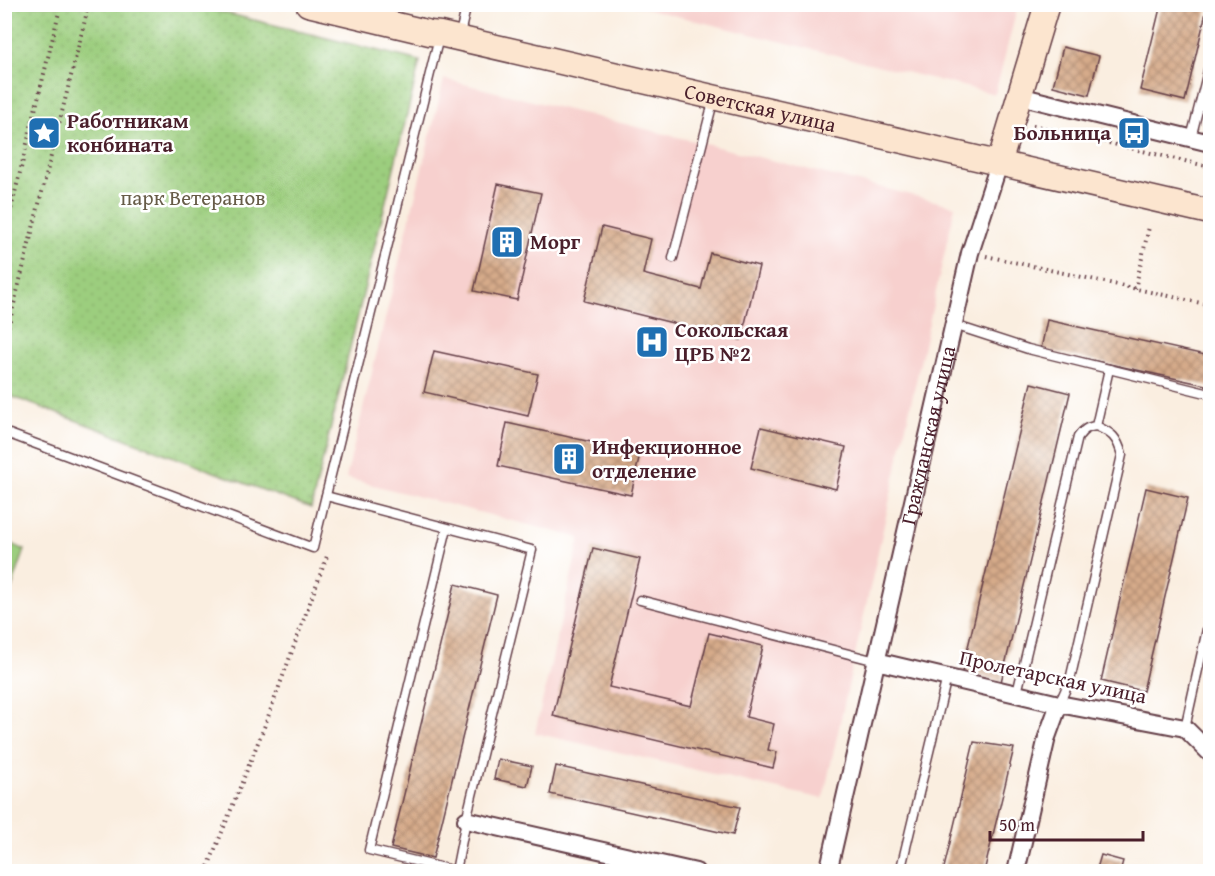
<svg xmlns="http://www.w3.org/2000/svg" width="1215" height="876" font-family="'Gentium Book Plus',serif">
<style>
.built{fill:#f7d0ce}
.park{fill:url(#park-dots);stroke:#737654;stroke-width:1.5}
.pitch{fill:#9cce7e;stroke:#737654;stroke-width:1.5}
.building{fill:url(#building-cross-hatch)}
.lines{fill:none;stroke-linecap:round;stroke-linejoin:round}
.lane-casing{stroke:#643e46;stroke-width:11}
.street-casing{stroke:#643e46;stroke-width:20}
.secondary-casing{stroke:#643e46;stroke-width:27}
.path{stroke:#643e46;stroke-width:4;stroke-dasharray:1.5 4.5;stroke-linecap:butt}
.lane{stroke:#fff;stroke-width:8}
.street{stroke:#fff;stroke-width:16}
.secondary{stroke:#fce5cf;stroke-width:24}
.labels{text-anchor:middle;stroke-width:5;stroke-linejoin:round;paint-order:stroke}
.street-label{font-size:21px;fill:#4a1f2b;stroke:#fff}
.poi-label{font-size:21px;font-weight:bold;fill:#4a1f2b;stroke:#fff;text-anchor:start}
.park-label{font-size:21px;fill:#675c48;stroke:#fff}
</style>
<defs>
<pattern id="park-dots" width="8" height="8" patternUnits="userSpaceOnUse" patternTransform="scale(1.5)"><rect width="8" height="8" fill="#9cce7e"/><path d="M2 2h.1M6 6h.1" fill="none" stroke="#88b06d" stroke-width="1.8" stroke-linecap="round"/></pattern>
<pattern id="building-cross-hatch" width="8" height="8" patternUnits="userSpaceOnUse" patternTransform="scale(1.5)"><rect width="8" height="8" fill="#d6ab8a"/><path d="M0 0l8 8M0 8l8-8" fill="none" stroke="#b08b71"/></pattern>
</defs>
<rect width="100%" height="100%" fill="#fff"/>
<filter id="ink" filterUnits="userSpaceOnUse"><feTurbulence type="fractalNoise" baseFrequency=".0167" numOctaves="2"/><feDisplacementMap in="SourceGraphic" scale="12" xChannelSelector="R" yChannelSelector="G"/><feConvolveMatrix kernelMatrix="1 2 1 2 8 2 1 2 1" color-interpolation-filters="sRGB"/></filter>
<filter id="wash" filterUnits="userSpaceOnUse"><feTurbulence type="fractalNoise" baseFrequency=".008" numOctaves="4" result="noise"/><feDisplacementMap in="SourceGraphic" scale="24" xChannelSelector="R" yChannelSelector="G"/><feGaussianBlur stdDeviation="1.35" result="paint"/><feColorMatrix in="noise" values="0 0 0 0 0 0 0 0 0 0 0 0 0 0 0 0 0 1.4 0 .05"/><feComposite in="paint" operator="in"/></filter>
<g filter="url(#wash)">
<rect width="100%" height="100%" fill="#faeee0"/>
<!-- built -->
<g class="built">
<path d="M 632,5 L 1018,4 L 1018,5 L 995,94 Z"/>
<path d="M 444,79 L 955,206 L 823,799 L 535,733 L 580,538 L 346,478 Z"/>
</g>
<!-- park -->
<path class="park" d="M 4,5 L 193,5 L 420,61 L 311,508 L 5,394 Z"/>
<!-- pitch -->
<path class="pitch" d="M 5,541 L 25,550 L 5,607 L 4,607 Z"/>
<g id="blocks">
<!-- building -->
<g class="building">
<path d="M 1161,4 L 1208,4 L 1185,101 L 1140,90 Z"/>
<path d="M 1063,47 L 1099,56 L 1089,95 L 1053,86 Z"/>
<path d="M 498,184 L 541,193 L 517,300 L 474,291 Z"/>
<path d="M 602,227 L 651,239 L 643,274 L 701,289 L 710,253 L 759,266 L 741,340 L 584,301 Z"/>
<path d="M 1047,320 L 1210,356 L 1210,386 L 1041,349 Z"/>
<path d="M 434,351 L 538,374 L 528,416 L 424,392 Z"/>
<path d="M 1031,383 L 1070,393 L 1001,682 L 962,672 Z"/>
<path d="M 507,423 L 640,453 L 631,495 L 498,466 Z"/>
<path d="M 761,427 L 846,447 L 836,489 L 751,468 Z"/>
<path d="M 1146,488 L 1188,498 L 1143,691 L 1101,681 Z"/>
<path d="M 593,548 L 640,559 L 609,687 L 691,706 L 709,633 L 763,646 L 746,717 L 774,724 L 768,750 L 777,752 L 773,768 L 553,716 Z"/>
<path d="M 455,584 L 497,595 L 433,858 L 391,848 Z"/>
<path d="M 974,742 L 1014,748 L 984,872 L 943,872 Z"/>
<path d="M 498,759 L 532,766 L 527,786 L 494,779 Z"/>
<path d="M 556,766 L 740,807 L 733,835 L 550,794 Z"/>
<path d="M 1101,855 L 1123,861 L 1120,872 L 1096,872 Z"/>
</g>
</g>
</g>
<g filter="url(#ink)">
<use href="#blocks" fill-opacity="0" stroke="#643e46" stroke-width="1.5"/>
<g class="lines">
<!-- lane casing -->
<g class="lane-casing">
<g id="lane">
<path d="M 459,38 L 467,4"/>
<path d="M 1207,75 L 1210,60"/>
<path d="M 1191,138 L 1207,75 L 1210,76"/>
<path d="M 673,258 L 714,98"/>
<path d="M 954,325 L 1028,349 L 1210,394"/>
<path d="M 4,432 L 313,548 L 439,37"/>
<path d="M 326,496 L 532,550 L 466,820 L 456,871 L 369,850 L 447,528"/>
<path d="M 640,600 L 876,661"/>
<path d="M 1017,693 L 1078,437 C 1083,430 1087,427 1096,426 L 1109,369"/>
<path d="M 1059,704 L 1070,680 L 1122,455 C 1117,437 1112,433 1096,426"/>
<path d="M 1185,728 L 1210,616"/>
<path d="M 900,872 L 947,677"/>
</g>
</g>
<!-- street casing -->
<g class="street-casing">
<g id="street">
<path d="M 1019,96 L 1210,143"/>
<path d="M 876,661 L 1059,704 L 1185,728 L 1210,753"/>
<path d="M 466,820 L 696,872"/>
<path id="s1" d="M 828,872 L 970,253 L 999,164"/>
<path d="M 1016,872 L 1047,737 L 1059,704"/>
</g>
</g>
<!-- secondary casing -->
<g class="secondary-casing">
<g id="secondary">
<path id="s2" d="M 308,4 L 430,33 L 440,34 L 1210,212"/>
<path d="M 999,164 L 1047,4"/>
</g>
</g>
<!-- path -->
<g class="path">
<path d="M 1033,125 L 1210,167"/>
<path d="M 4,238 L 61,4"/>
<path d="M 986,256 L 1210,305"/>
<path d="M 1135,289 L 1149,227"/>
<path d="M 4,344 L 89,4"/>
<path d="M 206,872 L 265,725 L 327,556 L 324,554"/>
</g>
<!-- lane -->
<use href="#lane" class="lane"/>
<!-- street -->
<use href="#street" class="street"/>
<!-- secondary -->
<use href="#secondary" class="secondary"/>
</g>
</g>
<!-- icons -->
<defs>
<g id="sight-square" transform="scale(1.725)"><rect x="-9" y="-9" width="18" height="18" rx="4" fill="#1f6fb2" stroke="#fff"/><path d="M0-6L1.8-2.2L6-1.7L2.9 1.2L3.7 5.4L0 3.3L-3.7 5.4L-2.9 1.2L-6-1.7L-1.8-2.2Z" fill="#fff"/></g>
<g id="bus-square" transform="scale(1.725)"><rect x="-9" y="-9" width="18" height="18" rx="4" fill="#1f6fb2" stroke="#fff"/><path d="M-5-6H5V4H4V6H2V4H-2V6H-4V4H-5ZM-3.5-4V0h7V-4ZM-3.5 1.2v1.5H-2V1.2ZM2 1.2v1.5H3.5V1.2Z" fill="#fff"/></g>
<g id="building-square" transform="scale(1.725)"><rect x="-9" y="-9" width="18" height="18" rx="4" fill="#1f6fb2" stroke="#fff"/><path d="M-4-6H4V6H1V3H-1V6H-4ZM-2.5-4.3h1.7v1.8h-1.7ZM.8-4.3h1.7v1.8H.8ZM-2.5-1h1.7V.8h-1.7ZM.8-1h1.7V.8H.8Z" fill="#fff"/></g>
<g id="hospital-square" transform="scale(1.725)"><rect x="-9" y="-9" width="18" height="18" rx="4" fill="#1f6fb2" stroke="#fff"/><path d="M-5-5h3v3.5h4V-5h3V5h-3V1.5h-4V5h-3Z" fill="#fff"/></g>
</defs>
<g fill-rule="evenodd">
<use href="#sight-square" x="44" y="133"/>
<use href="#bus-square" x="1134" y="133"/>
<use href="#building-square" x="507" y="242"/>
<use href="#hospital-square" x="652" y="342"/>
<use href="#building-square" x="569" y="459"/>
</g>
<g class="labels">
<!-- street labels -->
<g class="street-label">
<text dy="7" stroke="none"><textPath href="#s2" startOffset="464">Советская улица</textPath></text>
<text dy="7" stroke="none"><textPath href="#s1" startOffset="448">Гражданская улица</textPath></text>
<text transform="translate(1053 677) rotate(12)" y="7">Пролетарская улица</text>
</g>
<!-- poi labels -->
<g class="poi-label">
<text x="67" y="128">Работникам<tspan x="67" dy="24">конбината</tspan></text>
<text x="1111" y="140" text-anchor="end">Больница</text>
<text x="530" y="249">Морг</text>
<text x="675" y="337">Сокольская<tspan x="675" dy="24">ЦРБ №2</tspan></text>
<text x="592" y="454">Инфекционное<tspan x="592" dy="24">отделение</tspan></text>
</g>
<!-- park labels -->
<g class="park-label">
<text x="193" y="205">парк Ветеранов</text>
</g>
</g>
<!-- margin -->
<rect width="1215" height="876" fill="none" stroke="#fff" stroke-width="24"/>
<!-- scale -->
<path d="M990 831v9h153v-9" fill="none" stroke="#4a1f2b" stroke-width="3"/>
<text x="999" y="831" font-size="18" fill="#4a1f2b" stroke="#ffffff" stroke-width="4.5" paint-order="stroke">50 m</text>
</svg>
